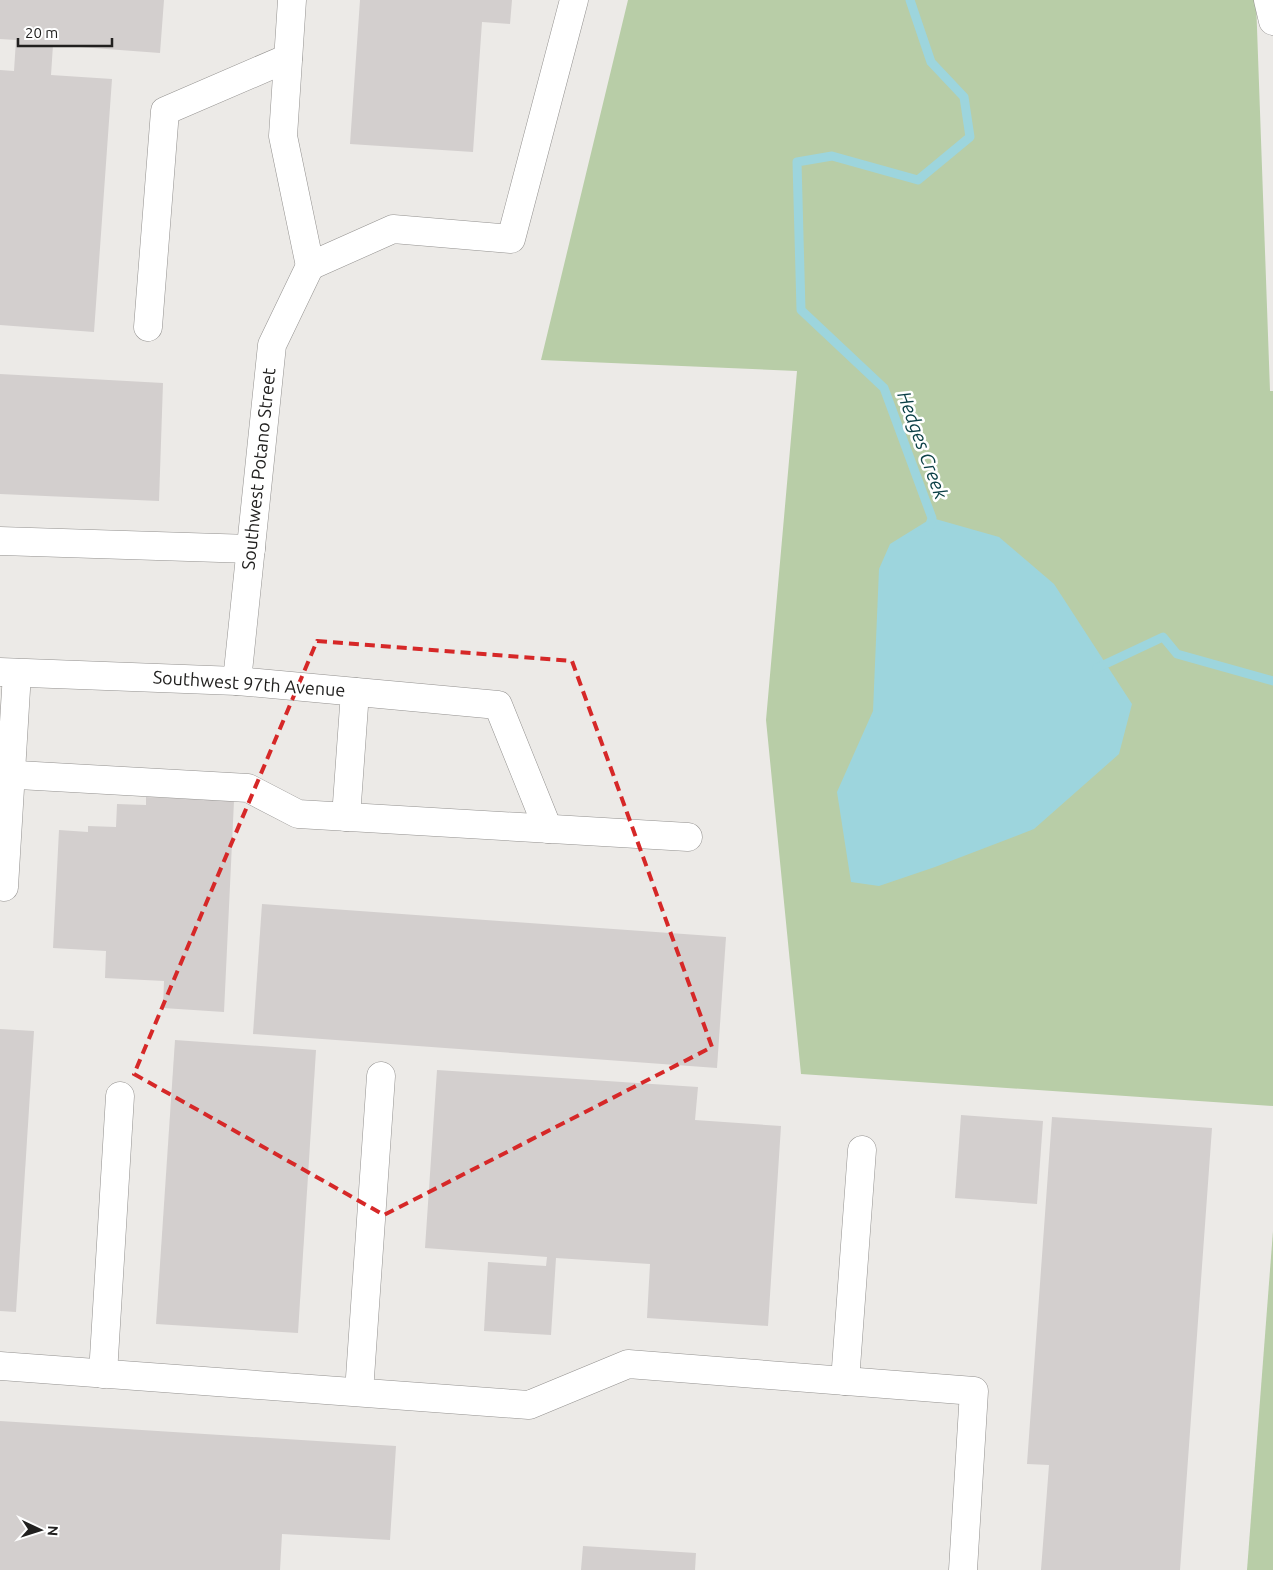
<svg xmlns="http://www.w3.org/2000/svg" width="1273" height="1570" font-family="Ubuntu,sans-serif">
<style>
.green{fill:#b8cda7}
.water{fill:#9dd5dd}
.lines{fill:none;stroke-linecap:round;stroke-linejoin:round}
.stream{stroke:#9dd5dd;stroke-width:9}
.building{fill:#d3cfce}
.minor-casing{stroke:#93918f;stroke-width:29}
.minor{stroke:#fff;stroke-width:28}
.marked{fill:none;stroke:#d62828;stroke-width:4;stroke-dasharray:10 6;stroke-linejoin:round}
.labels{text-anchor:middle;stroke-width:5;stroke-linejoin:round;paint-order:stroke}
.street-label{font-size:18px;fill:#21201f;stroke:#fff}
.water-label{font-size:19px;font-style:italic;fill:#0b4046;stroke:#fff}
</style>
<rect width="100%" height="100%" fill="#eceae7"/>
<!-- green -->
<g class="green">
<path d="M 628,0 L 1256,0 L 1270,391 L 1273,391 L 1273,1106 L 801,1074 L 766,720 L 797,371 L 541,360 Z"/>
<path d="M 1273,1231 L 1273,1570 L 1247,1570 Z"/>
</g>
<!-- water -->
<path class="water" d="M 932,518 L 999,537 L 1054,584 L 1132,704 L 1119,754 L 1034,829 L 935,867 L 879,886 L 851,882 L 837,792 L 873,711 L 879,569 L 890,544 Z"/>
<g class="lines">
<!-- stream -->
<g class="stream">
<path d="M 910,0 L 931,62 L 964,97 L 970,137 L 918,180 L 832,156 L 797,162 L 801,310 L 884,388 L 932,518 L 929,528"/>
<path d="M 1097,668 L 1163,637 L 1177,654 L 1273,681"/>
</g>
</g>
<!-- building -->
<g class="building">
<path d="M 0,0 L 164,0 L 160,53 L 53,45 L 51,75 L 112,79 L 94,332 L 0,325 L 0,70 L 14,71 L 16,40 L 0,39 Z"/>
<path d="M 360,0 L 512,0 L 510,24 L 482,22 L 473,152 L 350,144 Z"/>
<path d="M 0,374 L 163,383 L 159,501 L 0,494 Z"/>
<path d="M 146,797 L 234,801 L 224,1012 L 163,1008 L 164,981 L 105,978 L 106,951 L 53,948 L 59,830 L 88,832 L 88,826 L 116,827 L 117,804 L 146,805 Z"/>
<path d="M 262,904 L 726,937 L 717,1068 L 253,1034 Z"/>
<path d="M 0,1029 L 34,1031 L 16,1312 L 0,1311 Z"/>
<path d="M 175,1040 L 316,1050 L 298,1333 L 156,1324 Z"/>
<path d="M 437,1070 L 698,1087 L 695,1120 L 781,1126 L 768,1326 L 647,1318 L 650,1264 L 556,1258 L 551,1335 L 484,1331 L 488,1262 L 546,1266 L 547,1257 L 425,1248 Z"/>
<path d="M 961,1115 L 1043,1121 L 1037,1204 L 955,1198 Z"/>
<path d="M 1052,1117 L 1212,1128 L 1180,1570 L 1041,1570 L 1049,1465 L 1027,1464 Z"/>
<path d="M 0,1421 L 396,1446 L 390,1540 L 282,1534 L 280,1570 L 0,1570 Z"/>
<path d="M 583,1546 L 696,1553 L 695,1570 L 581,1570 Z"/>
</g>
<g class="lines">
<!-- minor casing -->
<g class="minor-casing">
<g id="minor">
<path d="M 292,0 L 283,136 L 310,266"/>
<path d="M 1268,0 L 1273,21"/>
<path d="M 310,266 L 393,229 L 511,239 L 574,0"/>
<path d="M 148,327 L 165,111 L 288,58"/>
<path d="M 0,541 L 251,549"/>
<path d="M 0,672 L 237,681 L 498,705 L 548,829"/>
<path d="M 237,681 L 272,345 L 310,266"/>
<path d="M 0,774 L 248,788 L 298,814 L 688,837"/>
<path d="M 346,817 L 355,692"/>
<path d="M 4,887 L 17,673"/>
<path d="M 0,1366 L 529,1405 L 628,1364 L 974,1391 L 963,1570"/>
<path d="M 103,1374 L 120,1096"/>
<path d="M 845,1381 L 862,1150"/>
<path d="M 359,1392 L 381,1076"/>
</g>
</g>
<!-- minor -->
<use href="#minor" class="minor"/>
</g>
<!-- marked area -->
<path class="marked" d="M 317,641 L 572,661 L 712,1047 L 384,1215 L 134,1074 Z"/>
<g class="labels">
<!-- street labels -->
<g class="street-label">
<text transform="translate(259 469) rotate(-84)" y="6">Southwest Potano Street</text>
<text transform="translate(249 684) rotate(4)" y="6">Southwest 97th Avenue</text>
</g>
<!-- water labels -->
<g class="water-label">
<text transform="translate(923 445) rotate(70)" y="7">Hedges Creek</text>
</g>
</g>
<!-- north arrow -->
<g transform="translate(40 1530) rotate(94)" stroke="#ffffff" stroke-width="4" paint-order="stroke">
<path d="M0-4L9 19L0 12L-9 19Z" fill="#21201f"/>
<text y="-8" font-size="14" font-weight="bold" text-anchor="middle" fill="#21201f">N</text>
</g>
<!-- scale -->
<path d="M18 38v8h94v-8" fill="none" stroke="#21201f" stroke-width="2.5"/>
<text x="25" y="38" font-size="15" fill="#21201f" stroke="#ffffff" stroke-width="4" paint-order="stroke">20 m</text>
</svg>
